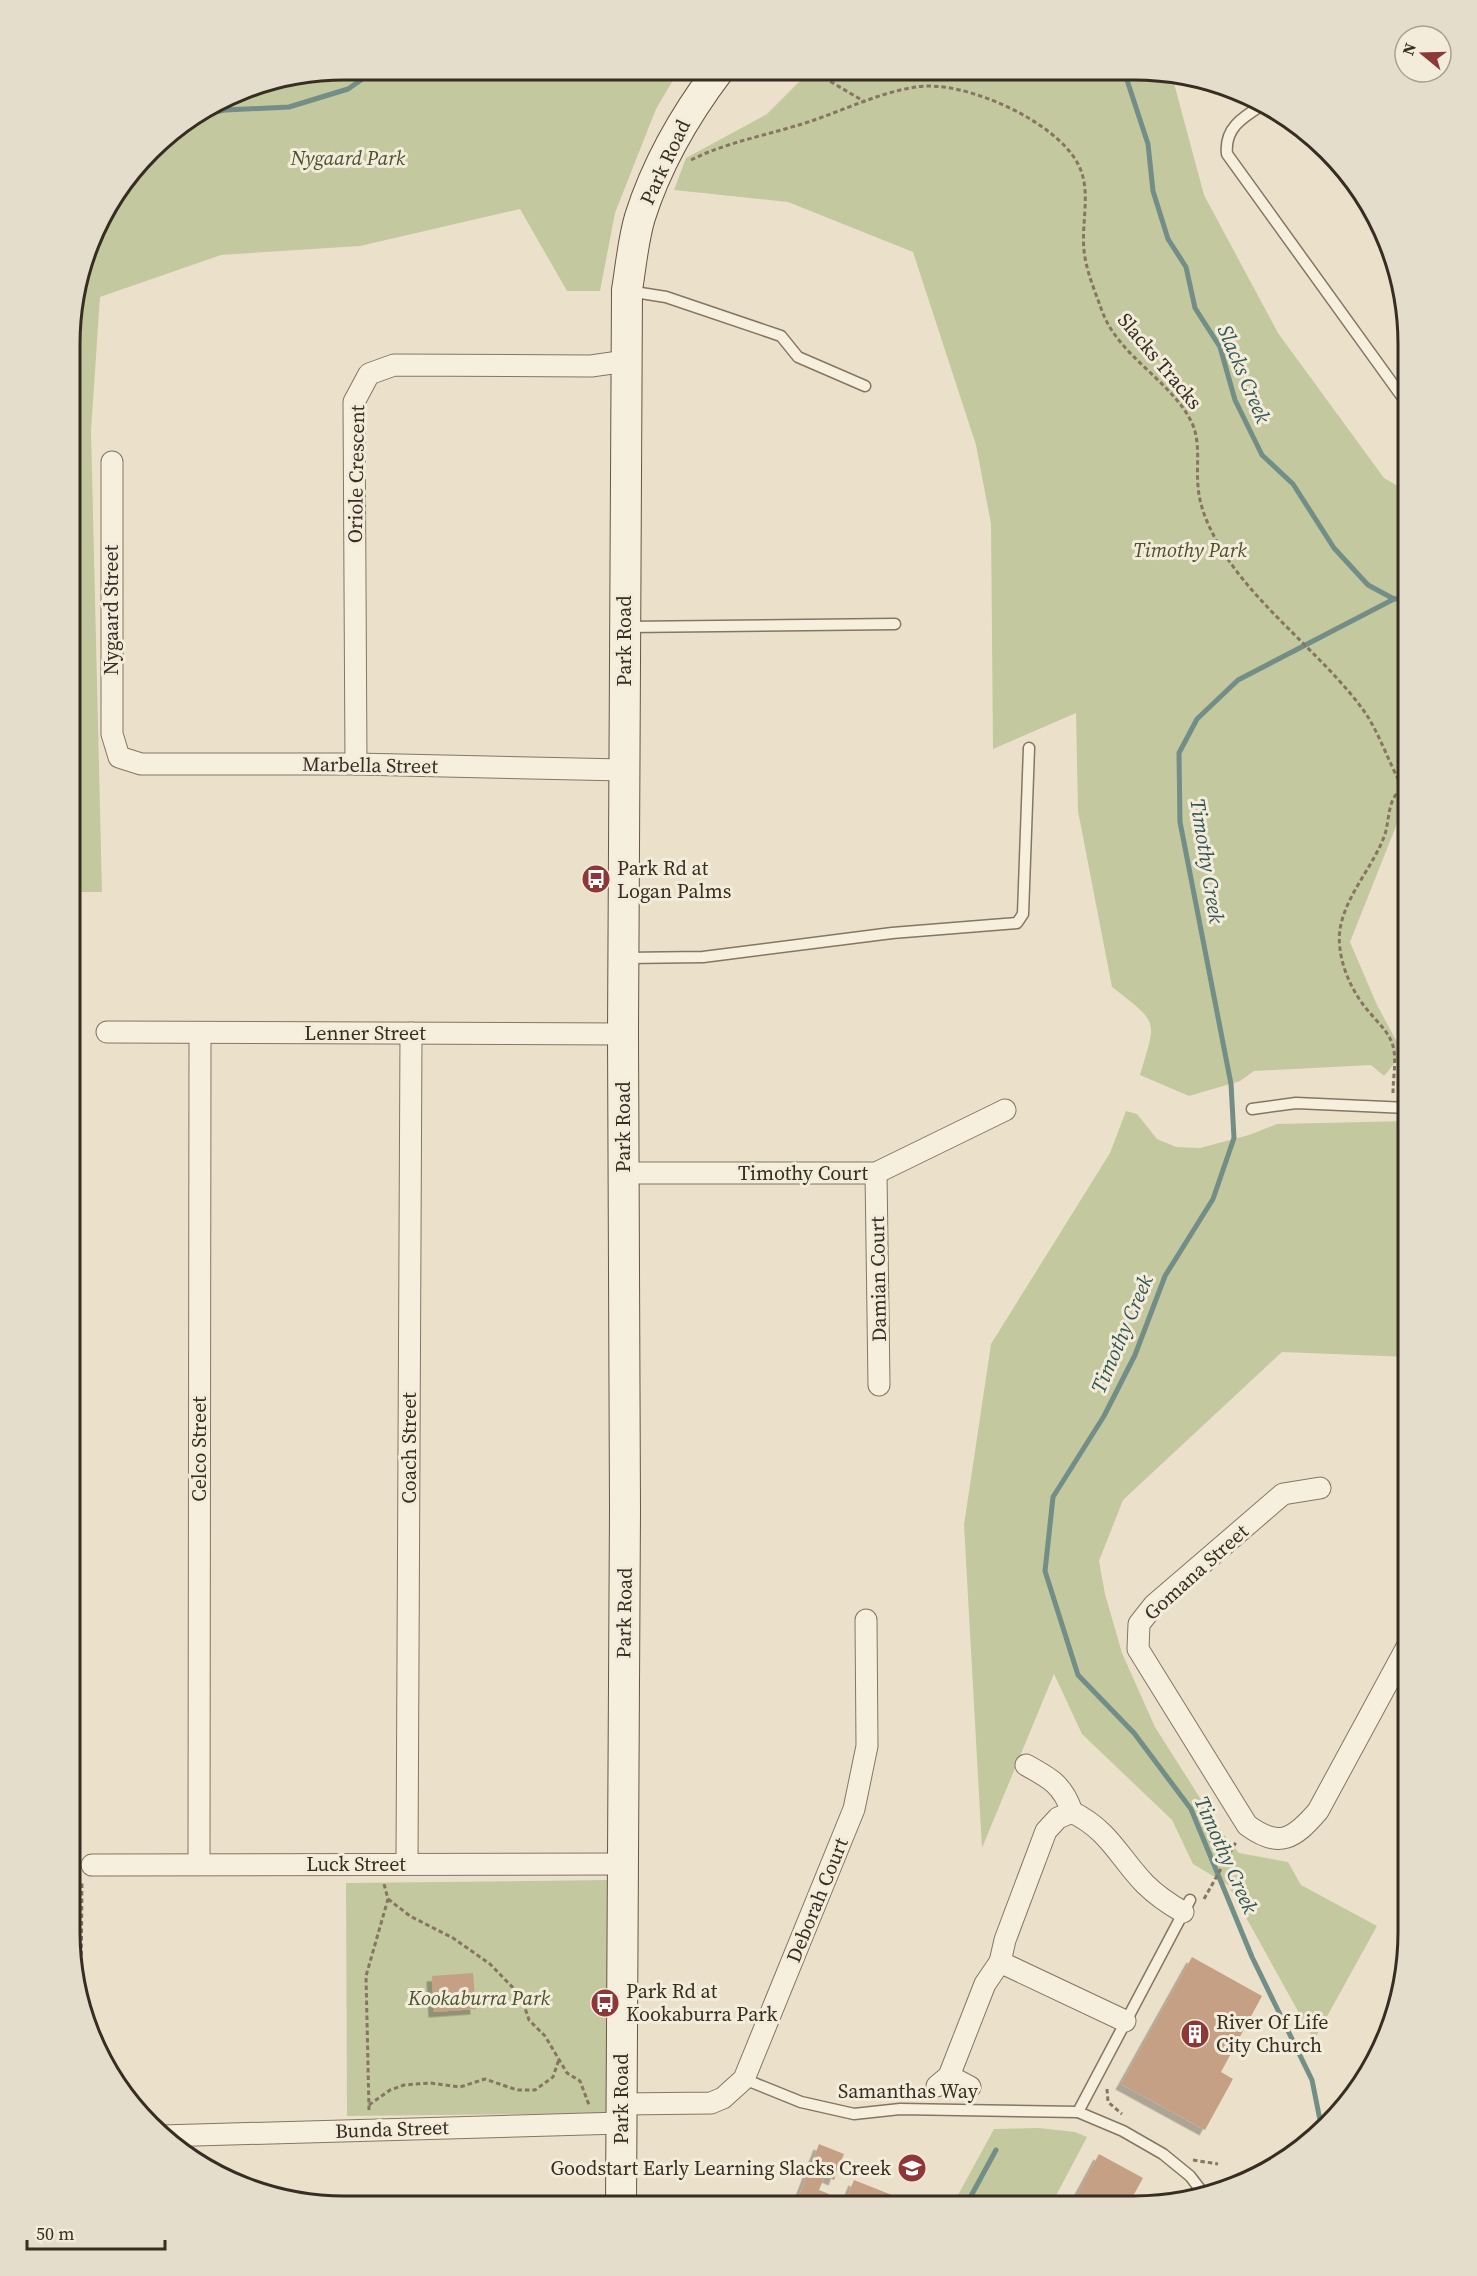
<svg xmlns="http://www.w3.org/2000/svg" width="1477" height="2276" font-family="'Source Serif 4',serif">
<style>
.green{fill:#c3c89f}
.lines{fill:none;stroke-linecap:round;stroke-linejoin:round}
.stream{stroke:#728e87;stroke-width:5}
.building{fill:#c5a085;filter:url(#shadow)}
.lane-casing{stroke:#867561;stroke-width:13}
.street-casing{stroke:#867561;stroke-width:23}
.secondary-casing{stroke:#685644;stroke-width:32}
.path{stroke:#867561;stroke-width:3;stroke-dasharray:4.5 3;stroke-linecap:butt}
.lane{stroke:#f6efdd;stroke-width:10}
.street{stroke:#f6efdd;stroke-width:21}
.secondary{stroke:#f6efdd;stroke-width:30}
.labels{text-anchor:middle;stroke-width:6;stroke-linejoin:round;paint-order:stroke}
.park-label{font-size:20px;font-style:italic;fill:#48522b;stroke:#f3ecda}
.street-label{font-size:20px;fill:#382d22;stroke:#f3ecda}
.poi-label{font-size:20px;fill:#382d22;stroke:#f3ecda;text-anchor:start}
.water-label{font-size:21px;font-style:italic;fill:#335654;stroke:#f3ecda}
.rim{fill:none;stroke:#382d22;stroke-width:3}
</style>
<defs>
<filter id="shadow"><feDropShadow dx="-5.5" dy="5.5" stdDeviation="0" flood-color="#0004"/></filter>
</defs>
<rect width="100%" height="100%" fill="#ebe1cb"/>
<!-- green -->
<g class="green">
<path d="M 343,69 L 679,70 L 656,109 L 615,213 L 600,291 L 567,291 L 520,209 L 360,246 L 221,255 L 100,297 L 91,431 L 102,892 L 70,892 L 71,308 L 97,222 L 162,137 L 239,90 Z"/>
<path d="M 804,70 L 1171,72 L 1204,195 L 1278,333 L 1384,478 L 1408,492 L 1408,796 L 1350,942 L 1377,1005 L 1403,1053 L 1384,1076 L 1371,1065 L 1254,1071 L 1240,1081 L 1189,1096 L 1140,1075 C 1157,1018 1159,1024 1112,987 L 1078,811 L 1076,713 L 993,749 L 991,524 L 976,445 L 913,252 L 788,202 L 674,190 L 686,158 L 767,114 L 807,74 Z"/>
<path d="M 1126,1111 L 1137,1114 L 1157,1139 L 1176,1147 L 1200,1148 L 1249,1135 L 1277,1124 L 1408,1121 L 1408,1357 L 1282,1352 L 1123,1500 L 1099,1561 L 1105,1594 L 1122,1653 L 1155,1727 L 1221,1831 L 1239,1853 L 1288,1862 L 1301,1885 L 1377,1926 L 1314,2040 L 1228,1885 L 1193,1864 L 1172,1820 L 1082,1734 L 1054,1674 L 982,1848 L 964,1525 L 991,1344 L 1110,1153 Z"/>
<path d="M 610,1880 L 612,2113 L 347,2116 L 346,1883 Z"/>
<path d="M 1039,2128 L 1075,2132 L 1087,2137 L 1050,2207 L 952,2206 L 994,2129 Z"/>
</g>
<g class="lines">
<!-- stream -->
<g class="stream">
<path d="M 1124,71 L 1148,144 L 1153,191 L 1168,239 L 1186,267 L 1195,308 L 1220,347 L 1235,400 L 1262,455 L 1293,484 L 1334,548 L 1368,585 L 1394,599 L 1408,598"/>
<path d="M 199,115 L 225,110 L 289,107 L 348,89 L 364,78 L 368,69"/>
<path d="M 1322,2130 L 1312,2080 L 1252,1957 L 1191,1809 L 1134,1733 L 1078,1675 L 1045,1571 L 1053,1497 L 1104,1416 L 1135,1355 L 1165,1276 L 1213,1199 L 1234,1138 L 1231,1084 L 1180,822 L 1179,753 L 1197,719 L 1238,680 L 1394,599"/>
<path d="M 965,2207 L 996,2150"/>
</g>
</g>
<!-- building -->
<g class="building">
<path d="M 1192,1957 L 1262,1996 L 1221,2072 L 1233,2079 L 1205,2130 L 1121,2084 Z"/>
<path d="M 473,1973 L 476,2009 L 434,2012 L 432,1976 Z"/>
<path d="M 819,2144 L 844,2154 L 834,2180 L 825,2176 L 819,2190 L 829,2194 L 824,2206 L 795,2206 Z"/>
<path d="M 1099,2154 L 1143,2178 L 1127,2207 L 1057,2207 L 1061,2200 L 1071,2206 Z"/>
<path d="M 854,2180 L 897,2197 L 893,2206 L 843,2206 Z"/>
</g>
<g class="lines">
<!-- lane casing -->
<g class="lane-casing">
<g id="lane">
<path d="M 1264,104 C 1243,117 1224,128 1227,154 L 1408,405"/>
<path d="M 628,291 L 666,297 L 781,336 L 798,357 L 865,386"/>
<path d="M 627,627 L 895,624"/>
<path d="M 625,958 L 703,957 L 892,933 L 1017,923 L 1023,914 L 1029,748"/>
<path d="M 1252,1109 L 1296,1103 L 1408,1108"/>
<path d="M 744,2079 L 801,2102 L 854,2114 L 900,2109 L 1078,2112 L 1123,2131 L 1163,2154 L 1190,2176 L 1203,2193"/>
<path d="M 1078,2112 L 1190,1900"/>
</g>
</g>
<!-- street casing -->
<g class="street-casing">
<g id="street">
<path d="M 112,462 L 112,734 L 119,757 L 141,764 L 356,764 L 623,770"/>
<path d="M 356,764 L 354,402 L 369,374 L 394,365 L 591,366 L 626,361"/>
<path d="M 107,1032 L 623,1034"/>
<path d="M 623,1173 L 876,1173 L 1005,1110"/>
<path d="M 876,1173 L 879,1385"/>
<path d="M 1320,1488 L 1283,1494 L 1154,1605 L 1139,1624 L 1138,1649 L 1247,1825 C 1279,1849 1294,1839 1318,1811 L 1408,1645"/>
<path d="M 1026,1765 C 1050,1778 1063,1785 1072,1812"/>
<path d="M 199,1863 L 200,1034"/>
<path d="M 407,1864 L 411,1033"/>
<path d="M 92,1865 L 621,1864"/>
<path d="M 1000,1962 L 1125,2021"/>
<path d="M 949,2076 L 985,1984 L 1000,1962 L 1005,1940 L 1046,1831 L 1058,1818 L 1072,1812 C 1110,1831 1118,1856 1145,1884 C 1157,1896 1169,1904 1183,1912"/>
<path d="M 937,2086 L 949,2076 L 970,2087"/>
<path d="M 621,2104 L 711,2103 L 723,2098 L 744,2079 L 854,1809 L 867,1746 L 866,1620"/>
<path d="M 162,2136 L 621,2123"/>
</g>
</g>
<!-- secondary casing -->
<g class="secondary-casing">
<path id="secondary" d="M 621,2206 L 625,1509 L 623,1034 L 627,290 C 631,266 633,240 640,217 C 657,163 685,115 719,70"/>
</g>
<!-- path -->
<g class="path">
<path d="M 811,70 L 865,102"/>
<path d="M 691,160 C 725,143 759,137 795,126 C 835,115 875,93 916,87 C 963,79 1056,121 1078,164 C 1092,190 1081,222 1084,250 C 1086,271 1095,291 1102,311 C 1119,357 1171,380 1192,423 C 1201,443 1196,465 1198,486 C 1199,501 1204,516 1211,530 C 1243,598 1320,650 1364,711 C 1380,734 1389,764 1403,788"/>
<path d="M 1393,1093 C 1393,1079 1396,1064 1394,1051 C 1392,1035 1380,1025 1370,1013 C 1351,992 1336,958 1340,929 C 1346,894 1374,866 1385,834 C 1390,819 1387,791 1408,788"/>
<path d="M 388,1899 L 410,1916 L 453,1938 L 490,1964 L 521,1996 L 529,2020 L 545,2036 L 567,2073 L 580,2081 L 589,2105"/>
<path d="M 1204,1899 L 1236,1842"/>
<path d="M 81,1993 L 82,1881"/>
<path d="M 1107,2089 L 1108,2102 L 1122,2114"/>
<path d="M 369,2105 L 390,2090 L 404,2085 L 430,2083 L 460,2087 L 485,2079 L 517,2090 L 535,2090 L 553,2077 L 559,2059"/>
<path d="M 369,2110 L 366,1976 L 388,1899 L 384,1884"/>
<path d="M 1193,2160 L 1218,2164"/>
</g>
<!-- lane -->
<use href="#lane" class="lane"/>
<!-- street -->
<use href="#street" class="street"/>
<!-- secondary -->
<use href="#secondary" class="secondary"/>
</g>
<!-- icons -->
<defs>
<g id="bus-disc" transform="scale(1.5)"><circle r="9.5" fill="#8f3737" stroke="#f3ecda"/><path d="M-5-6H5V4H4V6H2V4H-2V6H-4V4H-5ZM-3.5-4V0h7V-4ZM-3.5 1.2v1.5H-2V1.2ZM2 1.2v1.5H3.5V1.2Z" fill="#fff"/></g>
<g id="building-disc" transform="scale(1.5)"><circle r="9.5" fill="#8f3737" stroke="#f3ecda"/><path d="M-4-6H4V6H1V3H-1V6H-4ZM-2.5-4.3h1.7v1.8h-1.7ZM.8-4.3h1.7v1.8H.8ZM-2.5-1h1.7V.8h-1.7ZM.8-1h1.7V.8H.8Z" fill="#fff"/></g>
<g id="school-disc" transform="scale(1.5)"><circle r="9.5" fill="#8f3737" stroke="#f3ecda"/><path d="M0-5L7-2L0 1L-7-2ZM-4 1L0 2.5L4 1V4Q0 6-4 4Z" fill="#fff"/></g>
</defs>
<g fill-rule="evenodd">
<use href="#bus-disc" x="596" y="879"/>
<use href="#bus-disc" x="605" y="2003"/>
<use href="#building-disc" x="1195" y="2034"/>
<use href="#school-disc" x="912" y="2168"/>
</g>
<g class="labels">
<!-- park labels -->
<g class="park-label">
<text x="348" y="165">Nygaard Park</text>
<text x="1190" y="557">Timothy Park</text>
<text x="479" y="2005">Kookaburra Park</text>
</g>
<!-- street labels -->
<g class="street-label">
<text transform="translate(665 162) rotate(-65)" y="7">Park Road</text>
<text transform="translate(1160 361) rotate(50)" y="7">Slacks Tracks</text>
<text transform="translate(356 474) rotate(-89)" y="7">Oriole Crescent</text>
<text transform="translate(111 610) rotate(-90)" y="7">Nygaard Street</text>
<text transform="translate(624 641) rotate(-90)" y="7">Park Road</text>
<text transform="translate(370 765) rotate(1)" y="7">Marbella Street</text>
<text x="365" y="1040">Lenner Street</text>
<text transform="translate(623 1127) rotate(-90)" y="7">Park Road</text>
<text x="803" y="1180">Timothy Court</text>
<text transform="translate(878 1279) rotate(-91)" y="7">Damian Court</text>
<text transform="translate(409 1448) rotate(-90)" y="7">Coach Street</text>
<text transform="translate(199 1449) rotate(-90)" y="7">Celco Street</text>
<text transform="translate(1196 1572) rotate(-42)" y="7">Gomana Street</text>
<text transform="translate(624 1613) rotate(-89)" y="7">Park Road</text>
<text x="356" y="1871">Luck Street</text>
<text transform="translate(817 1900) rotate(-68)" y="7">Deborah Court</text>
<text x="908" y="2098">Samanthas Way</text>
<text transform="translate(621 2099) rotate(-90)" y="7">Park Road</text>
<text transform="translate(392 2129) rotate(-2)" y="7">Bunda Street</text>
</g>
<!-- poi labels -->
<g class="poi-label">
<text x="617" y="875">Park Rd at<tspan x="617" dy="23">Logan Palms</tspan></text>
<text x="626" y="1998">Park Rd at<tspan x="626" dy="23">Kookaburra Park</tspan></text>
<text x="1216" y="2029">River Of Life<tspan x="1216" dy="23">City Church</tspan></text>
<text x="891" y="2175" text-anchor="end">Goodstart Early Learning Slacks Creek</text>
</g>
<!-- water labels -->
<g class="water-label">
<text transform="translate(1244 374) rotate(67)" y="7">Slacks Creek</text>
<text transform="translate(1207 861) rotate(81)" y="7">Timothy Creek</text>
<text transform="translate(1122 1334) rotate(-67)" y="7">Timothy Creek</text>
<text transform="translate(1226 1855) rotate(66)" y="7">Timothy Creek</text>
</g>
</g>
<!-- crop -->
<path d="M0 0H1477V2276H0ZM344 80H1134A264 264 0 0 1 1398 344V1932A264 264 0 0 1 1134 2196H344A264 264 0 0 1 80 1932V344A264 264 0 0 1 344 80Z" fill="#e4ddcb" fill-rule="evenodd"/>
<path class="rim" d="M344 80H1134A264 264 0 0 1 1398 344V1932A264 264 0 0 1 1134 2196H344A264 264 0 0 1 80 1932V344A264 264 0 0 1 344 80Z"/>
<!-- north arrow -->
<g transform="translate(1423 54) rotate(289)"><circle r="28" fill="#f3ecda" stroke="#a8a090" stroke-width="1.5"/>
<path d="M0-4.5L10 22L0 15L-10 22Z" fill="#8f3737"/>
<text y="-9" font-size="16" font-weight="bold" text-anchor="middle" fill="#382d22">N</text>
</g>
<!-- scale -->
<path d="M27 2240v9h138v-9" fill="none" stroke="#382d22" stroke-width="3"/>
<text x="36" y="2240" font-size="18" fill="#382d22" stroke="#f3ecda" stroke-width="4.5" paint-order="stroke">50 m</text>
</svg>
